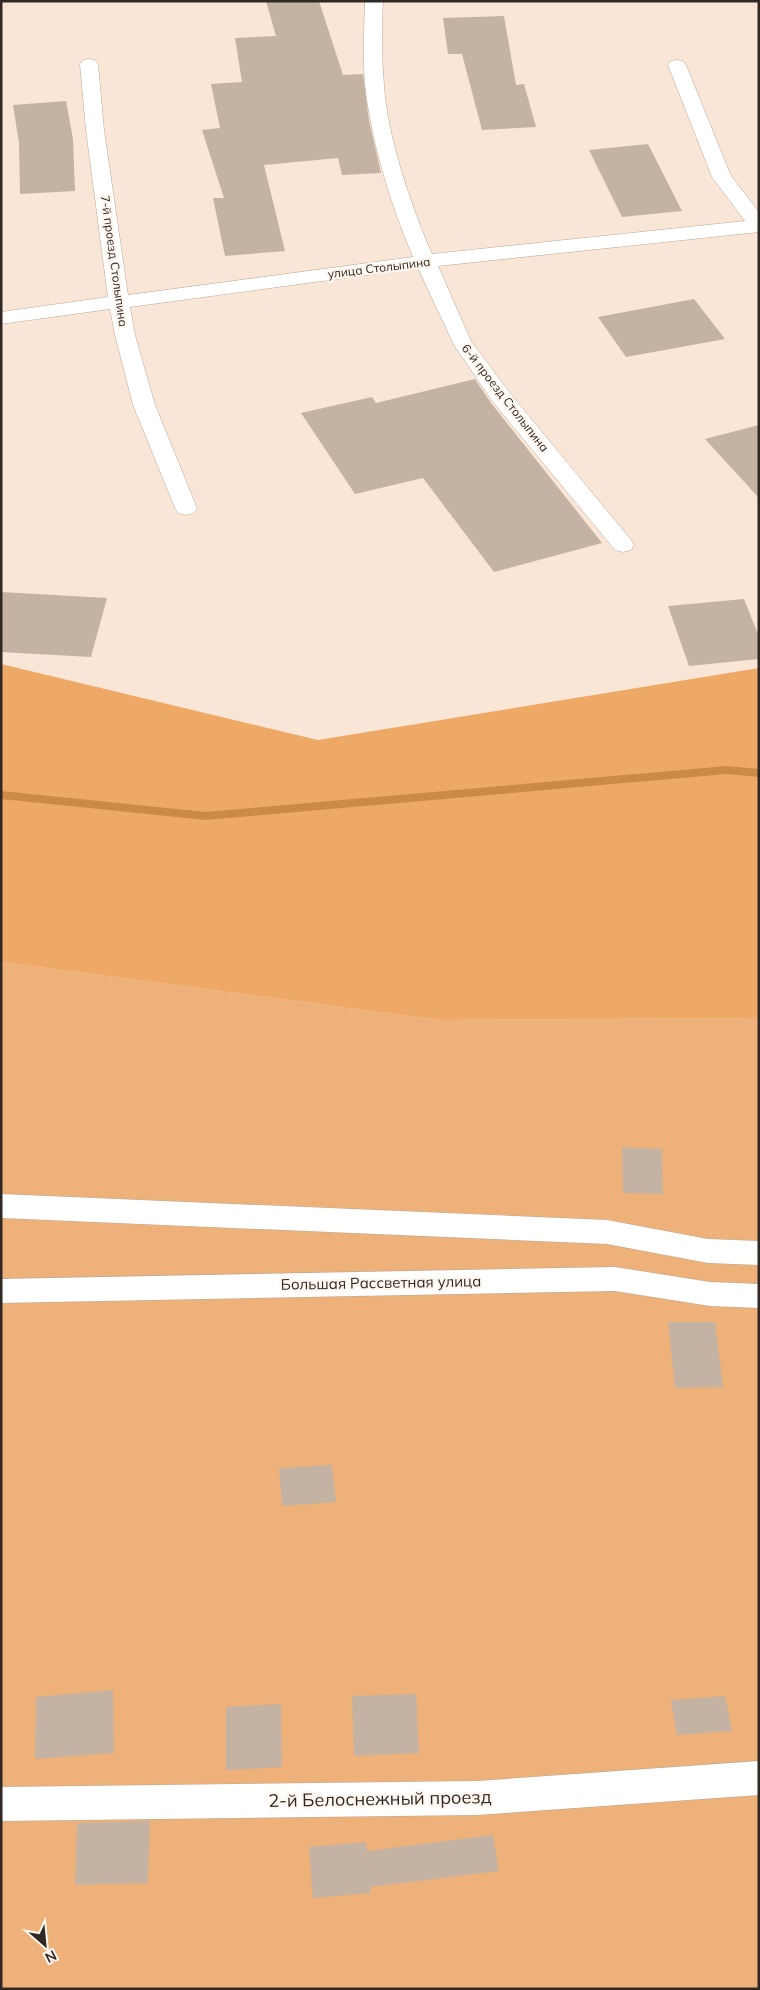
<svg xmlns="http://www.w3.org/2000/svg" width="760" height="1990" font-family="Mulish,sans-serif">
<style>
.green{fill:#edb179}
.forest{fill:#efa966}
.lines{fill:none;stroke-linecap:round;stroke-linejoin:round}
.stream{fill:#cd8a46;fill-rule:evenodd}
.building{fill:#c4b2a3}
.minor-casing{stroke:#baa899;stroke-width:1}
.minor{fill:#fff;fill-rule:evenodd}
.labels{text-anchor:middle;stroke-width:4.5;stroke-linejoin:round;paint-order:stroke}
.far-street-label{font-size:12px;fill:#302923;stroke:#fdf6ef}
.street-label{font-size:15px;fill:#302923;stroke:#fdf6ef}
.near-street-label{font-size:18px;fill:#302923;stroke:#fdf6ef}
</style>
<rect width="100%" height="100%" fill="#f9e6d6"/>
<!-- green -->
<path class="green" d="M 1,962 L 438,1020 L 759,1018 L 759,1989 L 1,1989 Z"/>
<!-- forest -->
<path class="forest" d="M 1,664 L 318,740 L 759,668 L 759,1018 L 438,1020 L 1,962 Z"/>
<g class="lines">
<!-- stream -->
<path class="stream" d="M 727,766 L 759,769 L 759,777 L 727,774 L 206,820 L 1,799 L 1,791 L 206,812 Z"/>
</g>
<!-- building -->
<g class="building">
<path d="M 266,1 L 319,1 L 343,75 L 363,74 L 369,121 L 381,173 L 342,175 L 338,158 L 264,165 L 285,251 L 225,256 L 213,198 L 224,198 L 202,130 L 220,128 L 211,84 L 242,82 L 235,38 L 276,36 Z"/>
<path d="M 504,16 L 516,85 L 524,84 L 536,127 L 482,130 L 462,54 L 448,54 L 443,18 Z"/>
<path d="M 66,101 L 73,139 L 75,191 L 20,194 L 19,143 L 13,105 Z"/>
<path d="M 648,144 L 682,211 L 622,217 L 589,150 Z"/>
<path d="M 694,299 L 725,339 L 626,357 L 598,317 Z"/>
<path d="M 475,379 L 491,403 L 602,543 L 494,572 L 423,478 L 355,494 L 301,413 L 372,397 L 376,403 Z"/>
<path d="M 759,425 L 759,498 L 705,439 Z"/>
<path d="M 1,592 L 107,598 L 91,657 L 1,652 Z"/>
<path d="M 744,599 L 759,637 L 759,659 L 689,666 L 668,606 Z"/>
<path d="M 622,1147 L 662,1149 L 663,1194 L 623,1193 Z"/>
<path d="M 668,1322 L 715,1322 L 723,1387 L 675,1388 Z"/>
<path d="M 332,1465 L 336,1502 L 282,1506 L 279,1468 Z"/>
<path d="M 113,1690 L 114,1753 L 35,1759 L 36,1697 Z"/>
<path d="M 416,1694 L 419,1753 L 354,1756 L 352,1696 Z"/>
<path d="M 725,1696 L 732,1731 L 677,1735 L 671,1700 Z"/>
<path d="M 281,1704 L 282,1767 L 226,1770 L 226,1707 Z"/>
<path d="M 150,1821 L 148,1883 L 75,1885 L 77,1823 Z"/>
<path d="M 493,1835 L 499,1871 L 370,1887 L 371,1893 L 313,1898 L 309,1847 L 366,1842 L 367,1851 Z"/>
</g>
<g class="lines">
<!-- minor casing -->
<g class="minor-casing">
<g id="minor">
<path d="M 365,1 L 383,1 C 381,33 382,65 385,97 C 391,147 412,208 432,254 L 745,221 L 712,177 L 668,65 L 671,61 L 677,60 L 683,61 L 686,65 L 731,176 L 759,212 L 759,232 L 438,266 L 471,341 L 509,392 L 631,540 L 634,545 L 631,550 L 623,552 L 615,550 L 493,402 L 454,345 L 418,268 L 130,307 L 135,335 L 155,405 L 197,508 L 194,513 L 186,515 L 178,513 L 175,508 L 133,405 L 115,335 L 110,309 L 1,324 L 1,312 L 108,297 L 86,130 L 80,64 L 83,60 L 89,59 L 95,60 L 98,64 L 104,130 L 128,295 L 413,257 C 392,207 375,154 367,100 C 362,67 364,34 365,1 Z"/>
<path d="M 1,1194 L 607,1220 L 708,1239 L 759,1241 L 759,1265 L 708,1263 L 607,1244 L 1,1218 Z"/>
<path d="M 615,1267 L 710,1282 L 759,1284 L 759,1308 L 710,1306 L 615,1291 L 1,1303 L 1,1279 Z"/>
<path d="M 759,1761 L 759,1795 L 477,1815 L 1,1821 L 1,1787 L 477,1781 Z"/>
</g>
</g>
<!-- minor -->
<use href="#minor" class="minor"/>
</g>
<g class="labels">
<!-- far-street labels -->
<g class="far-street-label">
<text transform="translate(114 261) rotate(82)" y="4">7-й проезд Столыпина</text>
<text transform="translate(379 268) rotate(-7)" y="4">улица Столыпина</text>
<text transform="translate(505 398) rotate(52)" y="4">6-й проезд Столыпина</text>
</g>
<!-- street labels -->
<g class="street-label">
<text transform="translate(381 1283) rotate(-1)" y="5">Большая Рассветная улица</text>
</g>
<!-- near-street labels -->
<g class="near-street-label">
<text transform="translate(380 1799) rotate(-1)" y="6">2-й Белоснежный проезд</text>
</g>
</g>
<!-- border -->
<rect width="760" height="1990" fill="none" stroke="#302923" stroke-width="5"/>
<!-- north arrow -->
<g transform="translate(45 1945) rotate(153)" stroke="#fdf6ef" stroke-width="4" paint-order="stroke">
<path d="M0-4L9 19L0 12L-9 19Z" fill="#302923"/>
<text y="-8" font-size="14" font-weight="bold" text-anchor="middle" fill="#302923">N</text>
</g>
</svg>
